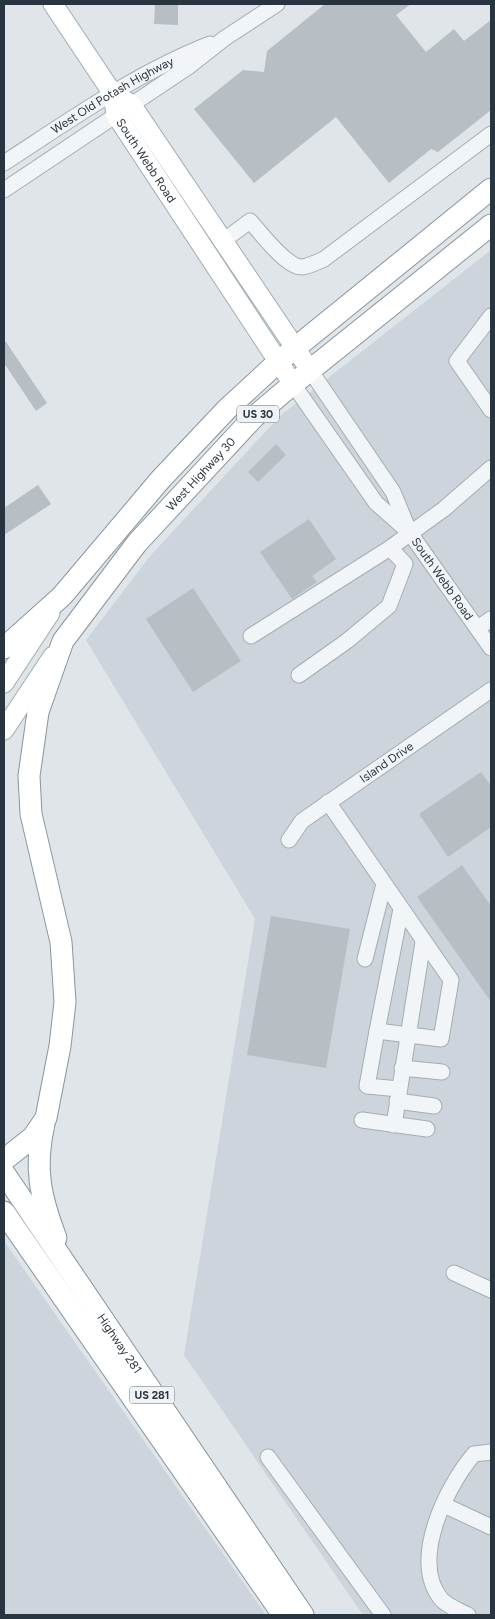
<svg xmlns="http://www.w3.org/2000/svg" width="495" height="1619" font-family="Figtree,sans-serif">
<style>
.built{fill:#ced4db}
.building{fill:#b7bfc5}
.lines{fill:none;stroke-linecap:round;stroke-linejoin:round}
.minor-casing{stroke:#a4adb3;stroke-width:17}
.major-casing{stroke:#9facb4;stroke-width:21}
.highway-casing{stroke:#87959f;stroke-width:23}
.minor{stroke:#f2f5f7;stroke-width:15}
.major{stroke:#fff;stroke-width:19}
.highway{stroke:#fff;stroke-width:21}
.labels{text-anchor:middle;stroke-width:4.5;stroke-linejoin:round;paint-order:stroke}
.shield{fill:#eff3f6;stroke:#646e77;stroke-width:1}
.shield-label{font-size:11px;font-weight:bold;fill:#283540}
.street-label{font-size:12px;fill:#283540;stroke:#eff3f6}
</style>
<rect width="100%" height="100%" fill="#dfe5e9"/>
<!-- built -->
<g class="built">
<path d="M 491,250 L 491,1615 L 363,1615 L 184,1355 L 255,919 L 86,640 L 150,556 L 281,415 Z"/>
<path d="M 4,1241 L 266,1615 L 4,1615 Z"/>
</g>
<!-- building -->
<g class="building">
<path d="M 155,4 L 178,4 L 178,25 L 154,24 Z"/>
<path d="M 325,4 L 411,4 L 396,15 L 426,52 L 454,29 L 464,41 L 491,20 L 491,110 L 438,152 L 431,149 L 389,183 L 336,117 L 254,183 L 194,109 L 243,70 L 264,72 L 267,51 Z"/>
<path d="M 4,339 L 47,403 L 36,411 L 4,363 Z"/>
<path d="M 276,444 L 286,455 L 258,482 L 248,472 Z"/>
<path d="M 38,485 L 51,504 L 4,535 L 4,508 Z"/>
<path d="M 309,519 L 336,559 L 312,576 L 317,582 L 292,599 L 260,552 Z"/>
<path d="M 193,588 L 241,661 L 193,692 L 146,619 Z"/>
<path d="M 481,772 L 491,786 L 491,827 L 448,857 L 419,814 Z"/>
<path d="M 462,865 L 491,906 L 491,1002 L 417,897 Z"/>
<path d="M 271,916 L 350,929 L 326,1068 L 247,1055 Z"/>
</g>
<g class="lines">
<!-- minor casing -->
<g class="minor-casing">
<g id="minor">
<path id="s1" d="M 4,163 C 70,120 136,73 210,44"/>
<path d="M 4,190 L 188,67 L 225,38 L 277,4"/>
<path d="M 223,241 L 250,221 C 261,233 286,267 302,267 C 310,266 317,262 324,259 L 491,134"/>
<path d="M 491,316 L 457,361 L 491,410"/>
<path id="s2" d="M 310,370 L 393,492 L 410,533 L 491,648"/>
<path d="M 293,384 L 376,503 L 410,533"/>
<path d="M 478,628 L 491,619"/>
<path d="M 251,636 L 390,548 L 444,509 L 491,468"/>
<path d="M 299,675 L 347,641 L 389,606 L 405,564 L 390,548"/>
<path d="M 328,802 L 451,980 L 441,1039 L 377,1031 L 401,909"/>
<path id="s3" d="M 289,840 L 302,821 L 491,690"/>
<path d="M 365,959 L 384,884"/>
<path d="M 377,1031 L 367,1086 L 399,1089"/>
<path d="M 402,1068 L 442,1072"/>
<path d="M 397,1101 L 434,1106"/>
<path d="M 362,1120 L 427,1129"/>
<path d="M 394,1125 L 423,942"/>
<path d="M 454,1273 L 491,1290"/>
<path d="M 268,1457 L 383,1615"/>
<path d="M 444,1505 L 491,1527"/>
<path d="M 468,1615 C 460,1611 447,1606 441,1599 C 410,1560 446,1487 474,1454 L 491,1452"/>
</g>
</g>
<!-- major casing -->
<g class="major-casing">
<g id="major">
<path id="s4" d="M 53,4 L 113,94 L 116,115 L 293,384"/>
<path d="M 113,94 L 131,104 L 310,370"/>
<path d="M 4,683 L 50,613"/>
<path d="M 4,730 L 53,656"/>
</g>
</g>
<!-- highway casing -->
<g class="highway-casing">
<g id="highway">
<path d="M 4,648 L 62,596 L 160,480 L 227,409 L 278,362 L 491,189"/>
<path d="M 44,1124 C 34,1168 40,1196 56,1238"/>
<path id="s5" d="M 4,1160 L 33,1137 L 46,1118 L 60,1046 L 65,1002 L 61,942 L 31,814 L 29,776 L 38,712 L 63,641 L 137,543 L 254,417 L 293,384 L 491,225"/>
<path id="s6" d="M 4,1173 L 303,1615"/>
<path d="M 4,1212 L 283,1615"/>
</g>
</g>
<!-- minor -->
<use href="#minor" class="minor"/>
<!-- major -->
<use href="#major" class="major"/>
<!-- highway -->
<use href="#highway" class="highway"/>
</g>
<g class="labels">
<!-- shield labels -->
<g class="shield">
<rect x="237" y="405.5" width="42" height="17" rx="4"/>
<rect x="129.5" y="1386.5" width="45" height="17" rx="4"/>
</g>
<g class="shield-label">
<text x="258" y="418">US 30</text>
<text x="152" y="1399">US 281</text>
</g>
<!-- street labels -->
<g class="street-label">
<text dy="4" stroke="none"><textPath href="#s1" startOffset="128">West Old Potash Highway</textPath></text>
<text dy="4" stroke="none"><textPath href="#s4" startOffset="184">South Webb Road</textPath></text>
<text dy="4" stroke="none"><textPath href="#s5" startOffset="764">West Highway 30</textPath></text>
<text dy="4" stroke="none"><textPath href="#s2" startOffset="248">South Webb Road</textPath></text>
<text dy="4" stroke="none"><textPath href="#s3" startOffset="126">Island Drive</textPath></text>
<text dy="4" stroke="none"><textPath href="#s6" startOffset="206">Highway 281</textPath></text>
</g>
</g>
<!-- border -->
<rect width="495" height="1619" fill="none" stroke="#283540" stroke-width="10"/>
</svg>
